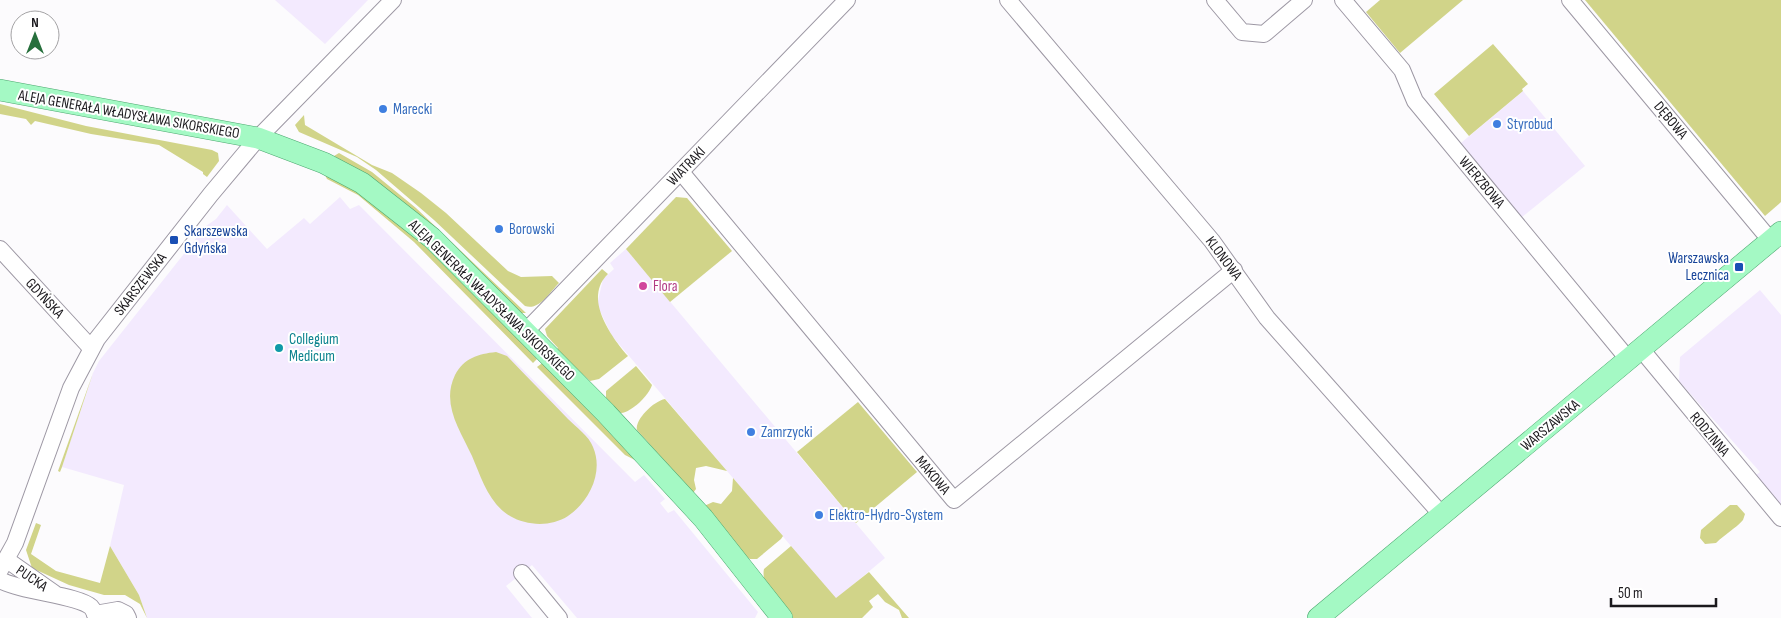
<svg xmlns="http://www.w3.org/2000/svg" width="1781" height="618" font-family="'Sofia Sans Condensed',sans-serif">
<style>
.built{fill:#f3eafe}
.green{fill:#d1d489}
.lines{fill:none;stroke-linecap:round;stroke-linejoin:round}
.minor-casing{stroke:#9d98a4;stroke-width:18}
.major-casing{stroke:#4da870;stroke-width:22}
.minor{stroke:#fff;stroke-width:16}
.major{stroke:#a4f9c4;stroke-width:21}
.shop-dot{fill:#3f7fe0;stroke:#fff;stroke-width:2}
.transit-dot{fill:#1a4fb4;stroke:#fff;stroke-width:2}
.hotel-dot{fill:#d1479c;stroke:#fff;stroke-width:2}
.culture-dot{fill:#0f9aa8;stroke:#fff;stroke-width:2}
.labels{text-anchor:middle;stroke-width:4;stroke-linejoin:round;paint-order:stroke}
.shop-label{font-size:15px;fill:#366cbe;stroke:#fff;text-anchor:start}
.street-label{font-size:15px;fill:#1b191d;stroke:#fff}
.transit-label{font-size:15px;fill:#164399;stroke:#fff;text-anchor:start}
.hotel-label{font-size:15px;fill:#b23c85;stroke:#fff;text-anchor:start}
.culture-label{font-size:15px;fill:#0d838f;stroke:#fff;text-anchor:start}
</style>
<rect width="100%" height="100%" fill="#fcfbfd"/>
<!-- built -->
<g class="built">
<path d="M 275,0 L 368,0 L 325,44 Z"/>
<path d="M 1523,91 L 1585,166 L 1522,217 L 1461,143 Z"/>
<path d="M 340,197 L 350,209 L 359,205 L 635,482 L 644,475 L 665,499 L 660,503 L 668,513 L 674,510 L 758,612 L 755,618 L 577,618 L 532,565 L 506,586 L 532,618 L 147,618 L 139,595 L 110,546 L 124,485 L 62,467 L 93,373 L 99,361 L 206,226 L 216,219 L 227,205 L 267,249 L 304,218 L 310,224 Z"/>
<path d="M 626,249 L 885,558 L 836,599 L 612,336 L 597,305 L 603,279 L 614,269 L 610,263 Z"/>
<path d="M 1760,290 L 1781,315 L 1781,505 L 1756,475 L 1760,472 L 1679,381 L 1680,357 Z"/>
</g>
<!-- green -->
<g class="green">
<path d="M 1380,0 L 1463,0 L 1400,53 L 1366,12 Z"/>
<path d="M 1585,0 L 1781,0 L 1781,202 L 1765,216 Z"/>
<path d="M 1493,44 L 1528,84 L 1522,89 L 1523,91 L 1469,136 L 1434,94 Z"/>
<path d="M 0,104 L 86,126 L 212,150 L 218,153 L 219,161 L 207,177 L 203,174 L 203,172 L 159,145 L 91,134 L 35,121 L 31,125 L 26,119 L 0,114 Z"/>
<path d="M 304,115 L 305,125 L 372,165 L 392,173 L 421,193 L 446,213 L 508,271 L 521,277 L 552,276 L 559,283 C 550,292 539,311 525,306 L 434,220 L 376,170 L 357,157 L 299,132 L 295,125 Z"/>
<path d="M 339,153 L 372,172 L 416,208 L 526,313 L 521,313 L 371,178 L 334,156 Z"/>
<path d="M 325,175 L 358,192 L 426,244 L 537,359 L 533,363 L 414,242 L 358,195 L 327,179 Z"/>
<path d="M 676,197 L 687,198 L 732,251 L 670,302 L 626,249 Z"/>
<path d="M 602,269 L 608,274 C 583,298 611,336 628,356 L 599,379 L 590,381 L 556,350 L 558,348 L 547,336 L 545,329 Z"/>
<path d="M 496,352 L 507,356 C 527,377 548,398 568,419 C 576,427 589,436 593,447 C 604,472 589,502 568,516 C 551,527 527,526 510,516 C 489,504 481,477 472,456 C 460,430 441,404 455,375 C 464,358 478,354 496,352 Z"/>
<path d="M 545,361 L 641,463 L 625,455 L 537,367 Z"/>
<path d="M 636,366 L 652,385 C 649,395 632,412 621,413 L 606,401 L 606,391 Z"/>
<path d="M 93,373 L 62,467 L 60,472 L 58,471 Z"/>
<path d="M 665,399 L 727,471 L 706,466 L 696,468 L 694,480 L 696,489 L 693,493 L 637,430 C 635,419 654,401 665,399 Z"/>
<path d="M 858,402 L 917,472 L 856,523 L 797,452 Z"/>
<path d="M 733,478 L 783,536 L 781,539 L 757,559 L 750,559 L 745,556 L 704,506 L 713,502 L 721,504 L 732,491 Z"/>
<path d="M 1730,505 L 1737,505 L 1745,514 L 1743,520 C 1735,529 1725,534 1716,543 L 1705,544 L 1700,538 L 1701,530 Z"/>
<path d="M 36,523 L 41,525 L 31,554 L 56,571 L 100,583 L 110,546 L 139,595 L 147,618 L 140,604 L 125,595 L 104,595 L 69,585 L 32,568 L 26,550 Z"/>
<path d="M 791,546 L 836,598 L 869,572 L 909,618 L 902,618 L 899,610 L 885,602 L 878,594 L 869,601 L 873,607 L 862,618 L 791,618 C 782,605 760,586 764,569 Z"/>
</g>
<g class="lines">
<!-- minor casing -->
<g class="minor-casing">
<g id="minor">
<path d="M 1008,0 L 1212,241 L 1267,318 L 1442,515"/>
<path d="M 1215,0 L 1242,32 L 1264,34 L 1304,0"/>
<path d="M 1343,0 L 1402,70 L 1415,101 L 1628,359"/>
<path d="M 1570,0 L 1771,241"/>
<path d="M 681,172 L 954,500 L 1234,270"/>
<path d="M 0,249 L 91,348"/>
<path d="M 526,331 L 847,0"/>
<path d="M 1641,349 L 1781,518"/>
<path d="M 7,560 L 54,593"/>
<path d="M 0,570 L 15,543 L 71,388 L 97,339 L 211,194 L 258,138 L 393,0"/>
<path d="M 522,573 L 559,618"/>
<path d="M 0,580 C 22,592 78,595 91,607 C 94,610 95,615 97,618"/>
<path d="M 95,614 L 118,610 L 126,614 L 128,618"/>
</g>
</g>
<!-- major casing -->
<g class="major-casing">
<g id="major">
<path d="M 0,90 L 258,138 L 324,163 L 362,183 L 432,238 L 606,413 L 703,518 L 782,618"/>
<path d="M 1318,618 L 1781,232"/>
</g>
</g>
<!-- minor -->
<use href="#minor" class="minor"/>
<!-- major -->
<use href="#major" class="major"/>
</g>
<!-- markers -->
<g class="shop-dot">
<circle cx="383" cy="109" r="5"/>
<circle cx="1497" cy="124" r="5"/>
<circle cx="499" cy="229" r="5"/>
<circle cx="751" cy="432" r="5"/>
<circle cx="819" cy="515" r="5"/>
</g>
<g class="transit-dot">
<rect x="169" y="235" width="10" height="10" rx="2.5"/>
<rect x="1734" y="262" width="10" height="10" rx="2.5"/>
</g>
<circle class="hotel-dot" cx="643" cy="286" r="5"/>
<circle class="culture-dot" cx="279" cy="348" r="5"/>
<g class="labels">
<!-- shop labels -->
<g class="shop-label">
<text x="393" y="114">Marecki</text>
<text x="1507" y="129">Styrobud</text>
<text x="509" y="234">Borowski</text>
<text x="761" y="437">Zamrzycki</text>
<text x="829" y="520">Elektro-Hydro-System</text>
</g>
<!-- street labels -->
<g class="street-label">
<text transform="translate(129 114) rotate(10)" y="5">ALEJA GENERAŁA WŁADYSŁAWA SIKORSKIEGO</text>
<text transform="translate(1671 120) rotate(50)" y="5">DĘBOWA</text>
<text transform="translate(686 166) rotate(-46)" y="5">WIATRAKI</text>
<text transform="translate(1482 182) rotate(50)" y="5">WIERZBOWA</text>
<text transform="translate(1224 258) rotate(53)" y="5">KLONOWA</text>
<text transform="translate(140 284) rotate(-52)" y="5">SKARSZEWSKA</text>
<text transform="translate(45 298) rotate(47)" y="5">GDYŃSKA</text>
<text transform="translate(492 300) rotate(44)" y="5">ALEJA GENERAŁA WŁADYSŁAWA SIKORSKIEGO</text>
<text transform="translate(1550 425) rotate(-40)" y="5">WARSZAWSKA</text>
<text transform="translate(1710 434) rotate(50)" y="5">RODZINNA</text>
<text transform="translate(933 475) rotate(50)" y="5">MAKOWA</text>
<text transform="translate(32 578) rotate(34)" y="5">PUCKA</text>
</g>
<!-- transit labels -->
<g class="transit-label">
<text x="184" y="236">Skarszewska<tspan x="184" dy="17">Gdyńska</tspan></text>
<text x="1729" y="263" text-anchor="end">Warszawska<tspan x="1729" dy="17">Lecznica</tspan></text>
</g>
<!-- hotel labels -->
<g class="hotel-label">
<text x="653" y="291">Flora</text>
</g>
<!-- culture labels -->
<g class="culture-label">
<text x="289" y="344">Collegium<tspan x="289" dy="17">Medicum</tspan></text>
</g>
</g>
<!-- north arrow -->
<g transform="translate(35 35)"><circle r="24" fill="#ffffff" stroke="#a4a3a5"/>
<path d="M0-4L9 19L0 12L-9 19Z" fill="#266f3c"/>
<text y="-8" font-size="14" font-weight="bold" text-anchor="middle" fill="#1b191d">N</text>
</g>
<!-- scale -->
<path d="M1611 598v8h105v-8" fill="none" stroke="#1b191d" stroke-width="2.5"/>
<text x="1618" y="598" font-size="15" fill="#1b191d" stroke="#ffffff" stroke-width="4" paint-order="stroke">50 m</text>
</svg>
